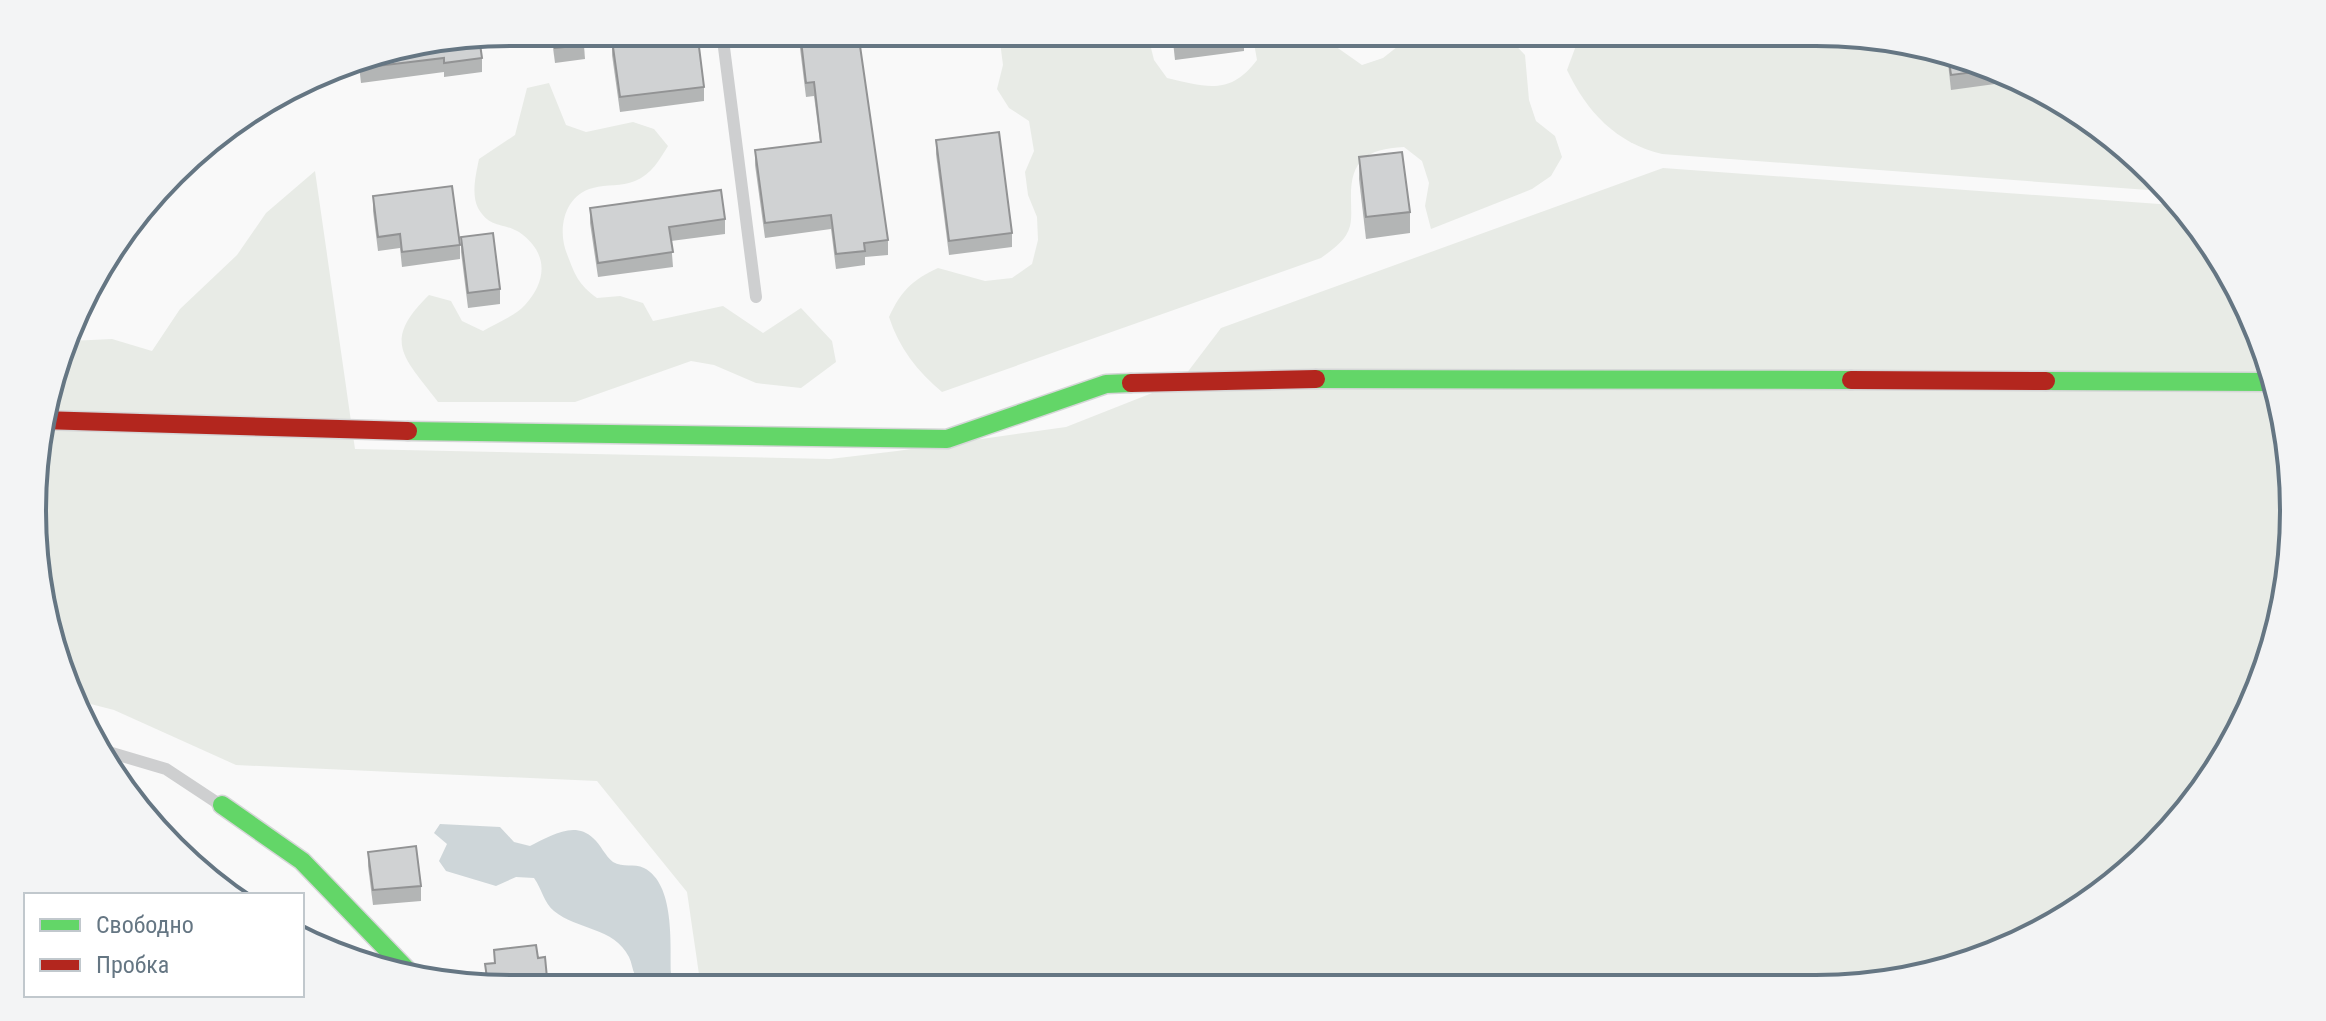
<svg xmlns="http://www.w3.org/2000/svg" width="2326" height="1021" font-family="'Roboto Condensed',sans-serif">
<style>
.green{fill:#e8ebe6}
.water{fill:#ced6d9}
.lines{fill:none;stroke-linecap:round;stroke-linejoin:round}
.fast-casing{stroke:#d5d6d7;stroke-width:21}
.jam-casing{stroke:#d5d6d7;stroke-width:21}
.lane{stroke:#cecfd0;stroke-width:12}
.fast{stroke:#63d668;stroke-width:18}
.jam{stroke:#b3261e;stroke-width:18}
.wall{fill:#b3b5b5}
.building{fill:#d0d2d3;stroke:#929394;stroke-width:2}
.rim{fill:none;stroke:#657683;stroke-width:4}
</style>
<rect width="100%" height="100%" fill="#f9f9f9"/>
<!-- green -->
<g class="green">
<path d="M 984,32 L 1147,32 L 1154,60 L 1167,78 C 1206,87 1230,96 1257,60 L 1252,32 L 1315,32 L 1362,65 L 1383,58 L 1416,32 L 1503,32 L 1525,55 L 1529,100 L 1536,121 L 1555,136 L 1562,157 L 1551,176 L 1532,189 L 1431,229 L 1425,206 L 1429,183 L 1422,161 L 1404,147 C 1365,149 1350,161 1351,200 C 1351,208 1352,218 1350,226 C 1346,241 1333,249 1321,258 L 942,392 C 917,371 899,348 889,317 C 901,291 912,280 938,268 L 985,281 L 1012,278 L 1032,264 L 1038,240 L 1037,217 L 1028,195 L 1025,172 L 1034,151 L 1029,121 L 1009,108 L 997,89 L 1003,65 L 1000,42 Z"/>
<path d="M 1581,32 L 1816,32 L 1970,58 L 2131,151 L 2162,191 L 1662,154 C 1616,143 1587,112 1567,70 Z"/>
<path d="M 549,83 L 566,125 L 586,132 L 633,122 L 654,129 L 668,146 C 660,159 651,175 635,181 C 621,187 607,184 593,188 C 564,195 557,230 567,254 C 575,275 578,284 597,298 L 620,296 L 643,303 L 653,321 L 723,306 L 763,333 L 801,308 L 832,341 L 836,362 L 801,388 L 756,383 L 714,365 L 691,361 L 575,402 L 438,402 C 404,357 381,342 429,295 L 451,301 L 462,321 L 483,331 C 496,323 515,316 525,305 C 548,280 548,252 519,232 C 502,222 490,229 478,208 C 471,194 476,174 479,159 L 515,135 L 527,88 Z"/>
<path d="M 1663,168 L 2173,205 L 2245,299 L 2293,480 L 2268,665 L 2195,801 L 2107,890 L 1999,952 L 1878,985 L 701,988 L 687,892 L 597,781 L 236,765 L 114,710 L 79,701 L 36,573 L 41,418 L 70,341 L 112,339 L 152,351 L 180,309 L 237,255 L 266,213 L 315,171 L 355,449 L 830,459 L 897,451 L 1066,427 L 1180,382 L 1221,328 Z"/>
</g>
<!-- water -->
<path class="water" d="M 440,824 L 500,827 L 514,842 L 530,846 C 549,837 574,820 593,838 C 601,845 605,856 613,862 C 623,868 634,863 644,868 C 675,884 670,943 671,973 C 658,983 649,982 635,975 C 632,969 632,963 629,957 C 614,927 577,930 554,911 C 544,903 542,889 534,878 L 516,877 L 496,886 L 446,871 L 439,861 L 447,844 L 434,833 Z"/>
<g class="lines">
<!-- fast casing -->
<g class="fast-casing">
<g id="fast">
<path d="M 1316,379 L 1851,380"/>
<path d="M 2046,381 L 2267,382"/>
<path d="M 408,431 L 947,439 L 1106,384 L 1131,383"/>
<path d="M 222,805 L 302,861 L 409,972"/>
</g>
</g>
<!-- jam casing -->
<g class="jam-casing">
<g id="jam">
<path d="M 1851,380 L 2046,381"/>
<path d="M 1131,383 L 1316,379"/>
<path d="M 41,420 L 408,431"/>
</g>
</g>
<!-- lane -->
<g class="lane">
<path d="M 722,32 L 756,297"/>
<path d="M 95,748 L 166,769 L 219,804"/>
</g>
<!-- fast -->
<use href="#fast" class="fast"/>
<!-- jam -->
<use href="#jam" class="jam"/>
</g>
<!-- wall -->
<g class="wall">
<path d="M 551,32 L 583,32 L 585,59 L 555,63 Z"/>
<path d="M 798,32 L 868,32 L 858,33 L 888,240 L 888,255 L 865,257 L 865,265 L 836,269 L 831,229 L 765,238 L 755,165 L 755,150 L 820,142 L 814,96 L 806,97 Z"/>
<path d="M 1172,32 L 1244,32 L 1244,51 L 1175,60 Z"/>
<path d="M 479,37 L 482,58 L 482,72 L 444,77 L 444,72 L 361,83 L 358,57 Z"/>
<path d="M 612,40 L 678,42 L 704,87 L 704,101 L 620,112 L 612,55 Z"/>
<path d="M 1947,54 L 1970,58 L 1995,72 L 1995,84 L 1951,90 Z"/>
<path d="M 936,140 L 1012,233 L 1012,247 L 949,255 L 936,154 Z"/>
<path d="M 1359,157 L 1410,212 L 1410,233 L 1366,239 L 1359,179 Z"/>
<path d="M 373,196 L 460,245 L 460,259 L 402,267 L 400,248 L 378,251 L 373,211 Z"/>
<path d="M 590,208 L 725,219 L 725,234 L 671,241 L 673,267 L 598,277 L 590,223 Z"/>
<path d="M 461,237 L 500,289 L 500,304 L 468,308 L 461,252 Z"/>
<path d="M 368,852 L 421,886 L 421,901 L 373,905 L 368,866 Z"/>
<path d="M 494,950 L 538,958 L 547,978 L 547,989 L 510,989 L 486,985 L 485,964 L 494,963 Z"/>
</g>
<!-- building -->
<g class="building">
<path d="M 553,32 L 583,32 L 585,45 L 555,48 Z"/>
<path d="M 677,32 L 678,42 L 698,39 L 704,87 L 620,97 L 612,40 Z"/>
<path d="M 800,32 L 858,32 L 888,240 L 864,243 L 865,251 L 836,254 L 831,215 L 765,223 L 755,150 L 821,142 L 814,82 L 806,83 Z"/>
<path d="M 479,37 L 482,58 L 444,63 L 444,58 L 361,68 L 360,57 Z"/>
<path d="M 1948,54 L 1970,58 L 1991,70 L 1951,75 Z"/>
<path d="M 999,132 L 1012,233 L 949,241 L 936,140 Z"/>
<path d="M 1402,152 L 1410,212 L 1366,217 L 1359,157 Z"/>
<path d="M 452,186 L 460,245 L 402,252 L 400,234 L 378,237 L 373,196 Z"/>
<path d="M 721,190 L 725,219 L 669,227 L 673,252 L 598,263 L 590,208 Z"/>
<path d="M 493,233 L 500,289 L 468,293 L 461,237 Z"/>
<path d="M 416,846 L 421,886 L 373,890 L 368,852 Z"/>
<path d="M 536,945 L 538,958 L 545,957 L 547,978 L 541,979 L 542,989 L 510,989 L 498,987 L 498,984 L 488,985 L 485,964 L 495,963 L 494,950 Z"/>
</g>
<!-- crop -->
<path d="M0 0H2326V1021H0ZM510 46H1816A464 464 0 0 1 2280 510V511A464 464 0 0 1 1816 975H510A464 464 0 0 1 46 511V510A464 464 0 0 1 510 46Z" fill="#f3f4f5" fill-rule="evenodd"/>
<path class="rim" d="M510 46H1816A464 464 0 0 1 2280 510V511A464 464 0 0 1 1816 975H510A464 464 0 0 1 46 511V510A464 464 0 0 1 510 46Z"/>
<!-- legend -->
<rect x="24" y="893" width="280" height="104" fill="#ffffff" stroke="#c1c8cd" stroke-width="2"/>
<rect x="40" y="919" width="40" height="12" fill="#63d668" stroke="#c1c8cd" stroke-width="2"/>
<text x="96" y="933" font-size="24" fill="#657683">Свободно</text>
<rect x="40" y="959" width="40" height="12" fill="#b3261e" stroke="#c1c8cd" stroke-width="2"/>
<text x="96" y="973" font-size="24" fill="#657683">Пробка</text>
</svg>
